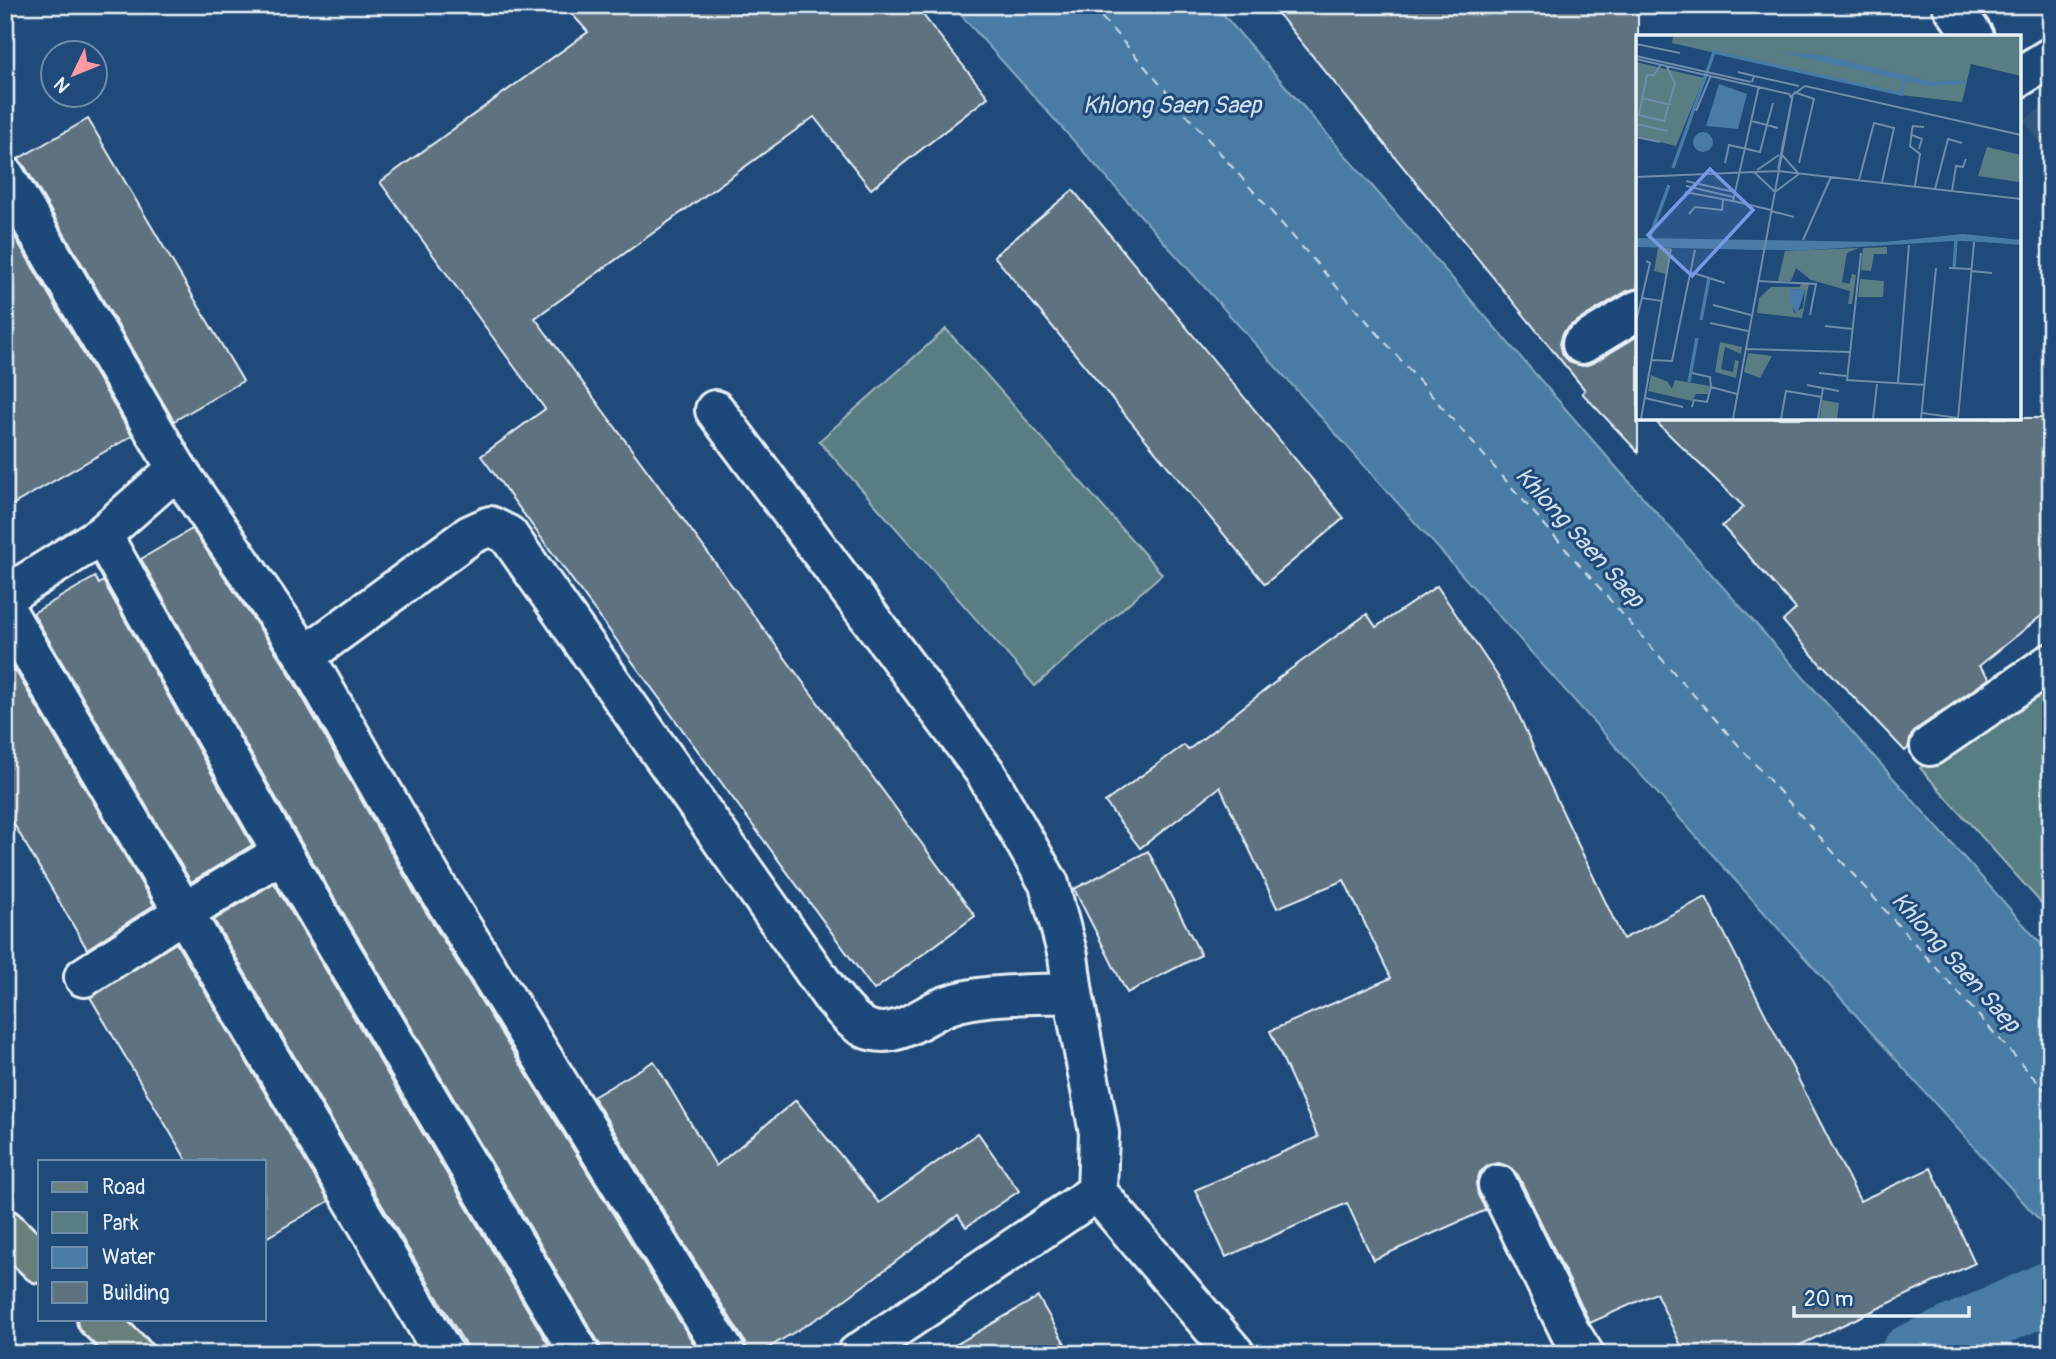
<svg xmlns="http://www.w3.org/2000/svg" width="2056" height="1359" font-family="Pangolin,sans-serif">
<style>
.built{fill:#32567c}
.green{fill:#587d82;stroke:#a0b7bd;stroke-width:2}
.water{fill:#487ba5;stroke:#88aac6;stroke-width:2}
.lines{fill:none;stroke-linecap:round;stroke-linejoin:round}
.canal{stroke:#487ba5;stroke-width:61}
.ferry{stroke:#d0dfec;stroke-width:2;stroke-dasharray:9 7;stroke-linecap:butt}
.building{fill:#5f7280;stroke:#e8f1f8;stroke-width:2}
.minor-casing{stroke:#e8f1f8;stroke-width:44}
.major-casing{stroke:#e8f1f8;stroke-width:44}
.minor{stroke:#1f4a7a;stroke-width:38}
.major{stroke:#6b7f7c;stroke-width:38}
.labels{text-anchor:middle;stroke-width:6;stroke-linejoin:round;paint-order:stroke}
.water-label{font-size:24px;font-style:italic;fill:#d0dfec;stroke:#1f4a7a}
.inset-river{fill:none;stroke:#487ba5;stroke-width:3.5}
.inset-road{fill:none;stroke:#6f8dac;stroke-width:2}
.view{fill:#7897e6;fill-opacity:0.15;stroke:#7897e6;stroke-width:3.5}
.inset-edge{fill:none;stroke:#e8f1f8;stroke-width:3.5}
</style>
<rect width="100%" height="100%" fill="#1f4a7a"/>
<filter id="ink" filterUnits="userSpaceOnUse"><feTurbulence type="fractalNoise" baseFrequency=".0143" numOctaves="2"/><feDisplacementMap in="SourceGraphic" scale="14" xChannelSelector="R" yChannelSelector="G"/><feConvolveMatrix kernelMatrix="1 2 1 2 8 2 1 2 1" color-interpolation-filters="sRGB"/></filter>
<g filter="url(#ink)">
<!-- built -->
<path class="built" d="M 2051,101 L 2051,161 L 2024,120 Z"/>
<!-- green -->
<g class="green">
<path d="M 946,329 L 1162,574 L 1035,686 L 819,441 Z"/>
<path d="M 2051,679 L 2051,914 L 1920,768 Z"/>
</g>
<!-- water -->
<path class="water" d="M 952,5 L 1215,5 L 1616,467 L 2051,955 L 2051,1233 Z"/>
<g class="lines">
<!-- canal -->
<path class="canal" d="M 1911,1354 L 2051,1291"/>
<!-- ferry -->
<path class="ferry" d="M 1091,5 L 1652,648 L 2051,1097"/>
</g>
<!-- building -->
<g class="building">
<path d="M 564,5 L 915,5 L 988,97 L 871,189 L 814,117 L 535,318 L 975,916 L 874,990 L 481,456 L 545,409 L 380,182 L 588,32 Z"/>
<path d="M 1271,5 L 1638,5 L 1638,288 L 1627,291 L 1571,325 L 1563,333 L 1560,344 L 1563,355 L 1571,363 L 1583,366 L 1593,363 L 1638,336 L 1638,452 L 1582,393 L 1585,390 Z"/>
<path d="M 88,119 L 243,381 L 174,421 L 24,165 L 18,159 Z"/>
<path d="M 1073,190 L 1344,518 L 1265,584 L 994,256 Z"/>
<path d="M 5,220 L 132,436 L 5,509 Z"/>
<path d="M 1652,418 L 2051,418 L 2051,608 L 1979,666 L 1990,678 L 1918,728 L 1911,736 L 1908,748 L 1905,751 L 1823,665 L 1822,666 L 1783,621 L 1796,609 L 1722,526 L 1744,507 Z"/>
<path d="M 192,529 L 283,663 L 416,896 L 700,1354 L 602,1354 L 599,1343 L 301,842 L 141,559 Z"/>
<path d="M 95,577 L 99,584 L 103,581 L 252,845 L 191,882 L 33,613 Z"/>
<path d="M 1437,586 L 1509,693 L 1549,783 L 1623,939 L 1706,897 L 1860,1201 L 1931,1168 L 1975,1263 L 1781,1354 L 1685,1354 L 1656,1293 L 1590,1323 L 1518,1175 L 1510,1167 L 1499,1163 L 1489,1165 L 1480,1172 L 1476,1183 L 1478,1195 L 1486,1210 L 1373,1260 L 1347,1203 L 1226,1257 L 1195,1190 L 1318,1137 L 1270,1031 L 1391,978 L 1344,880 L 1277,908 L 1220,787 L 1140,848 L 1105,802 L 1184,745 L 1188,750 L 1278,680 L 1277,679 L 1367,614 L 1376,627 Z"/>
<path d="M 5,653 L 154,905 L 87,949 L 5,809 Z"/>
<path d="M 1148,851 L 1201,955 L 1127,993 L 1074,889 Z"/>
<path d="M 274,883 L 554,1354 L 471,1354 L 370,1185 L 214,920 Z"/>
<path d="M 176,943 L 329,1201 L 264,1239 L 264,1161 L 187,1161 L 90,997 Z"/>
<path d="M 654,1061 L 716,1166 L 796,1100 L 879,1203 L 978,1133 L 1019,1191 L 966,1227 L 958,1215 L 831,1310 L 758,1354 L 748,1354 L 745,1342 L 593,1097 Z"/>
<path d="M 1038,1297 L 1071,1354 L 940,1354 Z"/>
</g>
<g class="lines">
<!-- minor casing -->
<g class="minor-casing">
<g id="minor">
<path d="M 1952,5 L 1974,37"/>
<path d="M 2019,77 L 2051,57"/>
<path d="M 5,176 L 177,469"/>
<path d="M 1582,344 L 1638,310"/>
<path d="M 715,410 L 985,772 L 1049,884 L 1068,956 L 1073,993 L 1099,1133 L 1097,1192 L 1235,1354"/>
<path d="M 102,535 L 282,853 L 580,1354"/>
<path d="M 5,596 L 102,535 L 177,469 L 305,656 L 435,884 L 726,1354"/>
<path d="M 5,609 L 444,1354"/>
<path d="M 305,656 L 470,535 L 490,526 L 508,535 L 830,994 C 842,1007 855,1028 874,1031 C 898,1036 919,1019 939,1009 C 975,992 1033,995 1073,993"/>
<path d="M 1930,746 L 2051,663"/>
<path d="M 84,977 L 184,912 L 282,853"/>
<path d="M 1498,1185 L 1570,1332 L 1584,1354"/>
<path d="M 857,1354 L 1097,1192"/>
</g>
</g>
<!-- major casing -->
<g class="major-casing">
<g id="major">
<path d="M 5,1229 L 40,1263"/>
<path d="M 97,1319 L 133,1354"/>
</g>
</g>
<!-- minor -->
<use href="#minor" class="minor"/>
<!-- major -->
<use href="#major" class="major"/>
</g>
</g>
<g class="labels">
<!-- water labels -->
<g class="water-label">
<text x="1172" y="113">Khlong Saen Saep</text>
<text transform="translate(1580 537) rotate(48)" y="8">Khlong Saen Saep</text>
<text transform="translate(1956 962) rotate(48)" y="8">Khlong Saen Saep</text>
</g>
</g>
<!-- overview -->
<g transform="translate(1636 35)">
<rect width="385" height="385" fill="#1f4a7a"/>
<path d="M 37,1 L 385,1 L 385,41 L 335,29 L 326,67 L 264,60 L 36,8 ZM 0,27 L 68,43 L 40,111 L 0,101 ZM 351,112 L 385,120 L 383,147 L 342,141 ZM 251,212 L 251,219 L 238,219 L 235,236 L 225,235 L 227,213 ZM 22,213 L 35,213 L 30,239 L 18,236 ZM 223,213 L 211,218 L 206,247 L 213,249 L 216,239 L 220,240 L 216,269 L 212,269 L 214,256 L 175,245 L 160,233 L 155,246 L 142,246 L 149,216 ZM 224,244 L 248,246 L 247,262 L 222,262 ZM 165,248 L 173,249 L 166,283 L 121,278 L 123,263 L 135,252 L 164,252 ZM 154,254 L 169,255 L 167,273 L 158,278 ZM 84,307 L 106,312 L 105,319 L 89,312 L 85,334 L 97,337 L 99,325 L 103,326 L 100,343 L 79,337 ZM 112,318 L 136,321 L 124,343 L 108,337 ZM 15,340 L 32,347 L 36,354 L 39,345 L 74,351 L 72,359 L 60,359 L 56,366 L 12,356 ZM 186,365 L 203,368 L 201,384 L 184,384 Z" fill="#587d82" fill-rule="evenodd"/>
<path d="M 145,17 L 186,20 L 293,46 L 330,45 L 329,49 L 292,51 ZM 83,49 L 111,59 L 102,94 L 70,91 ZM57 107a10 10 0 1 1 20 0a10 10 0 1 1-20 0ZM 327,199 L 385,205 L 385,210 L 321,205 L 123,215 L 0,212 L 0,203 L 249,207 ZM 154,254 L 169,255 L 161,280 L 153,265 Z" fill="#487ba5"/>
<path class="inset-river" d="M 37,133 L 78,17 L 265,59 L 268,45M 0,207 L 163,214 L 321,204 L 385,207M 12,207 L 33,150M 318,234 L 320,205M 65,285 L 73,243M 53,347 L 61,303"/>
<path class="inset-road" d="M 0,9 L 44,18M 0,21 L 115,47M 0,24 L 153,59 L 156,64 L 142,134M 25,29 L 18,40 L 11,40 L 3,80 L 28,86 L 39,48 L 30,30M 102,37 L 118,41 L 116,47M 118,41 L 163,51M 158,57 L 178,64 L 163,128M 155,61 L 169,51 L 385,100M 6,63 L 35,70M 60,76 L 75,40M 115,86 L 131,90 L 137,68M 0,89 L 32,96M 276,100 L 286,104 L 283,114M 0,102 L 24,107M 146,120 L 162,138M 89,128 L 93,110 L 124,117 L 131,90 L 142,93M 121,135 L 143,120M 118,137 L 139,157 L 163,139M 0,142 L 142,136 L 385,164M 223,145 L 238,88 L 258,93 L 246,147M 50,146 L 98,157M 50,151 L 97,162M 279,151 L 284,119 L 274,111 L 276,95 L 277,91 L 288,92M 299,154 L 312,104 L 326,108M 316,156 L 320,131 L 327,132 L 330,124M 49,157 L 97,166 L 123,51M 97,166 L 135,175M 135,176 L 158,182M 53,179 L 59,172 L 86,175 L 87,165M 167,205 L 195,142M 225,218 L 211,345 L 289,350M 313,233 L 335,234M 335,236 L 356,238M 54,237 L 89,248M 122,246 L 180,249 L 174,280M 6,262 L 14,228 L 10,226M 77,270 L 115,280M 0,287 L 6,263 L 26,266M 74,288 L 112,296M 189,291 L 216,294M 109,314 L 214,317M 16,325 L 36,326 L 59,215M 56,338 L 74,342 L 75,352 L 101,359M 183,338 L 210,341M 262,348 L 273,210M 171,350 L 203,356M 9,363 L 47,372M 56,372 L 58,365 L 71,367 L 75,352M 286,378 L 322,383M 5,384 L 35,214M 97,384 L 157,59M 145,384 L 150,356 L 186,362M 182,384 L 187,353M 237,384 L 241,349M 285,384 L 300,233M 322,384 L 338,207"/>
<path class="view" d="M 74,134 L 117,175 L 56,241 L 12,200 Z"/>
<rect width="385" height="385" class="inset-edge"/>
</g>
<!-- margin -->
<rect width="2056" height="1359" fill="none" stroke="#1f4a7a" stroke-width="28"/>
<rect x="14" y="14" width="2028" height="1331" fill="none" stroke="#e8f1f8" stroke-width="2.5" filter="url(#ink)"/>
<!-- legend -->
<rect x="38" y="1160" width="228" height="161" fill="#1f4a7a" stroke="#6f8dac" stroke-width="2"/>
<rect x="52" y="1182" width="35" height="10" fill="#6b7f7c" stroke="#6f8dac" stroke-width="2"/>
<text x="102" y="1194" font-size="21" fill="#e8f1f8">Road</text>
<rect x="52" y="1212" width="35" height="21" fill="#587d82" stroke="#6f8dac" stroke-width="2"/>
<text x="102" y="1230" font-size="21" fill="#e8f1f8">Park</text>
<rect x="52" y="1247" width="35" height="21" fill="#487ba5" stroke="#6f8dac" stroke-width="2"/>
<text x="102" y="1264" font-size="21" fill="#e8f1f8">Water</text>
<rect x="52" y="1282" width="35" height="21" fill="#5f7280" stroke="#6f8dac" stroke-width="2"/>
<text x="102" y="1300" font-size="21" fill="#e8f1f8">Building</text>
<!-- north arrow -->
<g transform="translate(74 74) rotate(227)"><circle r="33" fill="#1f4a7a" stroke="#6f8dac" stroke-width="2"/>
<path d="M0-5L12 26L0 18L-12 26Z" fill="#ff9aa2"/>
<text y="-10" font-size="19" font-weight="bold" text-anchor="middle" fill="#e8f1f8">N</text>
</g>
<!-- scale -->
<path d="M1794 1306v10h175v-10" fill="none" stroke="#e8f1f8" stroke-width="3.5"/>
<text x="1804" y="1306" font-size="21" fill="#e8f1f8" stroke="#1f4a7a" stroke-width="5" paint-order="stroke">20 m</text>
</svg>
